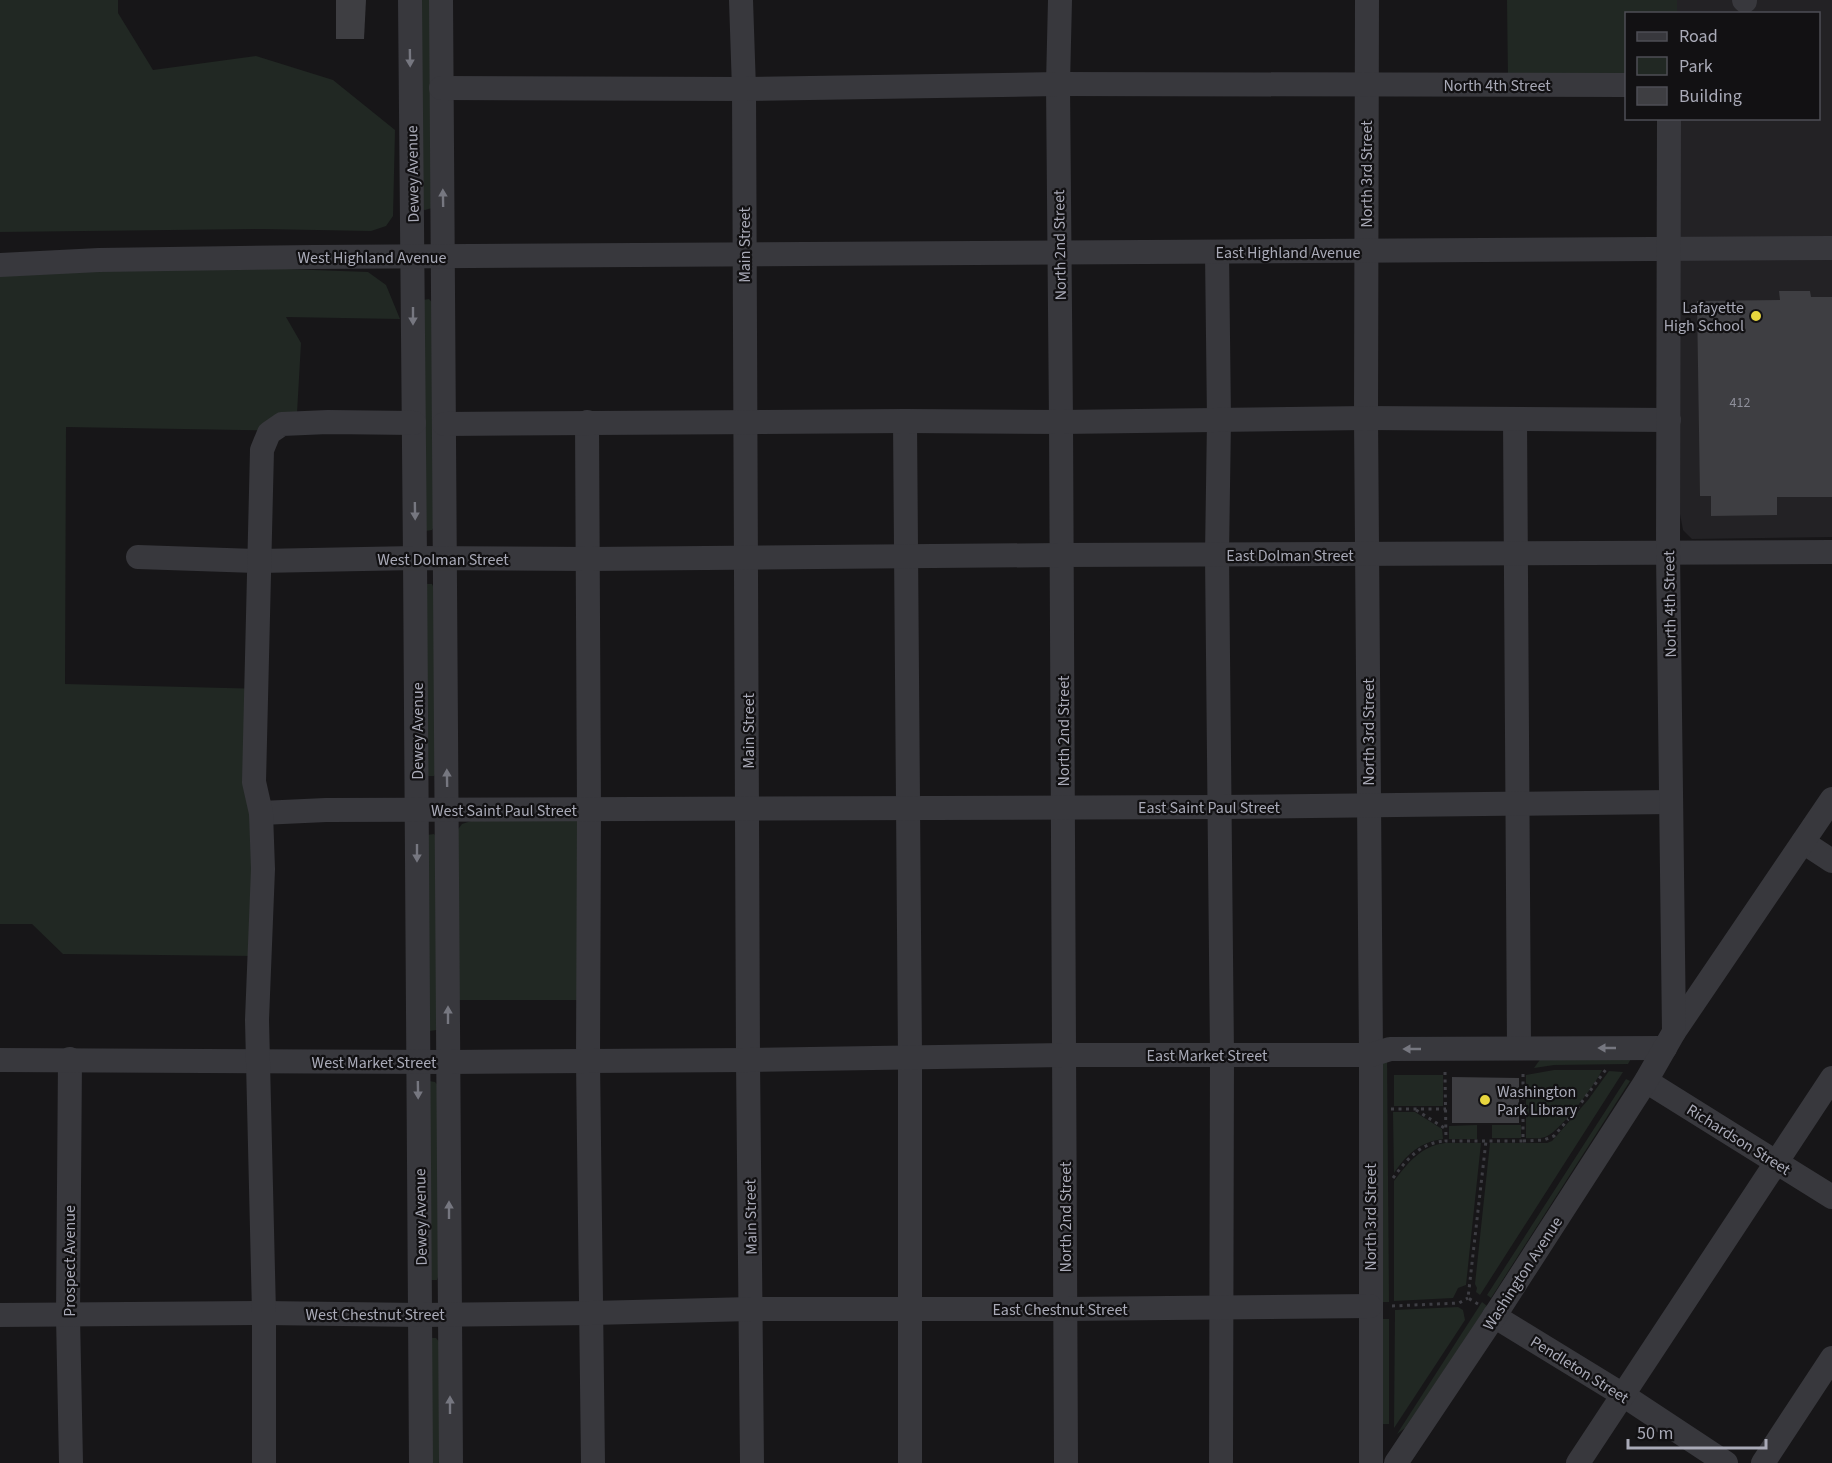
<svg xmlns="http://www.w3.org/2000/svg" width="1832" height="1463" font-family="'Source Sans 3',sans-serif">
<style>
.built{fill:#232225}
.green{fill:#212823}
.building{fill:#3e3e42}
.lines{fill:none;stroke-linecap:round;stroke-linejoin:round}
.path{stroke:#3e3e44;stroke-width:3;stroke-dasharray:3 4.5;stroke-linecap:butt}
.minor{stroke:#38383d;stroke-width:24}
.oneway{fill:#767780}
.poi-dot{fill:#e8d63e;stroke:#121113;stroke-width:2}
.labels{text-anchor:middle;stroke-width:4.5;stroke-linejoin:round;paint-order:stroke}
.number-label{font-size:14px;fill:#8e8f9a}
.street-label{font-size:16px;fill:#a9aab7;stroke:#121113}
.poi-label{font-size:16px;fill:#a9aab7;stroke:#121113;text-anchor:end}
</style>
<rect width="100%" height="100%" fill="#171618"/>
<!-- built -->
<path class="built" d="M 1677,0 L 1832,0 L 1832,537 L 1692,539 L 1683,530 L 1680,514 L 1678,119 L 1818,118 L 1818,14 L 1677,13 Z"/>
<!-- green -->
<g class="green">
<path d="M 0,0 L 118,0 L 118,13 L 153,70 L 256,56 L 333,80 L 395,130 L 393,216 L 386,226 L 371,231 L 262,229 L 0,232 Z"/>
<path d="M 418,0 L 432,0 L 432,208 L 425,210 L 418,209 Z"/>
<path d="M 1507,0 L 1677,0 L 1677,13 L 1626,14 L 1626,79 L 1508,79 Z"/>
<path d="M 210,266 L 368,272 L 386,285 L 400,319 L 286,317 L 301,343 L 296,431 L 66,427 L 65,684 L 265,689 L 264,956 L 63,954 L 32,924 L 0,924 L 0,276 Z"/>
<path d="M 429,299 L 434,305 L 435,524 L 432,530 L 425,531 L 423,300 Z"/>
<path d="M 426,584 L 432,584 L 435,591 L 438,770 L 434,776 L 426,776 Z"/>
<path d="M 583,819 L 582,1000 L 456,1000 L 456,832 L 462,824 L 474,820 Z"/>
<path d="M 434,834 L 438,839 L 437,1030 L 429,1031 L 427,835 Z"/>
<path d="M 1544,1054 L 1633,1055 L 1628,1064 L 1554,1065 L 1534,1068 Z"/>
<path d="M 1387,1056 L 1389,1302 L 1383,1302 L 1381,1064 Z"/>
<path d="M 1554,1070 L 1602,1070 C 1596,1084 1559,1133 1545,1137 C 1540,1139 1532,1138 1526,1138 L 1526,1075 Z"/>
<path d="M 1609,1071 L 1623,1072 L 1480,1295 L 1476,1292 L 1477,1288 L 1475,1284 L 1490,1143 L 1547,1143 L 1552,1141 L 1588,1100 Z"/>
<rect x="1394" y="1075" width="49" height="31"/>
<path d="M 1626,1079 L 1630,1081 L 1491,1298 L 1487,1295 Z"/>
<path d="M 429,1081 L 435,1082 L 439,1087 L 439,1274 L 437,1280 L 431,1280 Z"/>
<path d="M 1393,1112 L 1415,1112 L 1442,1129 L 1443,1139 C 1420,1142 1407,1154 1394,1173 Z"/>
<path d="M 1477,1125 L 1477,1139 L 1449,1139 L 1449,1126 Z"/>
<rect x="1492" y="1125" width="29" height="13"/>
<path d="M 1445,1143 L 1481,1143 L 1466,1285 L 1458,1288 L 1453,1298 L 1394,1301 L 1394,1181 C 1408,1163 1421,1146 1445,1143 Z"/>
<path d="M 1482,1302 L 1487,1306 L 1405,1428 L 1397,1434 Z"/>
<path d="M 1458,1307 L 1463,1310 L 1465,1320 L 1394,1428 L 1395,1310 Z"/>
<rect x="1383" y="1319" width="6" height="105"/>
<path d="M 431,1338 L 436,1338 L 440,1343 L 441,1463 L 427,1463 Z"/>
</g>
<!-- building -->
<g class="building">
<path d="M 336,0 L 366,0 L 364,39 L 336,39 Z"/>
<path d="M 1779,291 L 1810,291 L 1811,297 L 1832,297 L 1832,497 L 1777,497 L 1777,515 L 1711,516 L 1711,496 L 1700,496 L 1697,301 L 1780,300 Z"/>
<path d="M 1452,1077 L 1519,1078 L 1519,1123 L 1452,1123 Z"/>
</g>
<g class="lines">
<!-- path -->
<g class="path">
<path d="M 1445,1072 L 1446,1141 L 1523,1141 L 1523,1072"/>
<path d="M 1391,1109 L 1446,1109"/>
<path d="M 1416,1110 L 1446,1129"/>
<path d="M 1523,1141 L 1544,1140 L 1554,1136 L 1576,1110 L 1607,1068"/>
<path d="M 1393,1178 C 1407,1159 1421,1142 1446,1141"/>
<path d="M 1478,1304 L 1468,1298 L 1486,1141"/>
<path d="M 1392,1306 L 1459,1303 L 1468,1298"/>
</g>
<!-- minor -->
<g class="minor">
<path d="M 410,0 L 415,558 L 421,1463"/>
<path d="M 441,0 L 451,1463"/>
<path d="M 741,0 L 744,89 L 748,1060 L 752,1463"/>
<path d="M 1060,0 L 1058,84 L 1061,422 L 1066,1463"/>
<path d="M 1367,0 L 1366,418 L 1371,1055 L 1371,1463"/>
<path d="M 1744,0 L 1745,1"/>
<path d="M 441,88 L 744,89 L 1058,84 L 1626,85"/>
<path d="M 1217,252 L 1219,420 L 1217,555 L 1222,1055 L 1221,1463"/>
<path d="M 0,265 L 99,260 L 314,257 L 1832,248"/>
<path d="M 1515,419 L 1519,1048"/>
<path d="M 905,421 L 910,1057 L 910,1463"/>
<path d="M 587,422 L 589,809 L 588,1061 L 593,1463"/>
<path d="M 444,424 L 905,421 L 1061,422 L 1366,418 L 1669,420"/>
<path d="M 138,557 L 259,561 L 415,558 L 589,559 L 1061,555 L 1832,552"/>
<path d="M 261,813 L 326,810 L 1220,807 L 1671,802"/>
<path d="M 1803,842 L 1832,861"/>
<path d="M 1674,1032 L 1832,799"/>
<path d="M 70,1059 L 68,1316 L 71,1463"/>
<path d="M 0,1060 L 448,1062 L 748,1060 L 1064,1055 L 1371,1055 L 1390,1049 L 1665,1048"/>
<path d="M 1646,1081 L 1832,1197"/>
<path d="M 0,1315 L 264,1313 L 421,1315 L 592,1313 L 751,1309 L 1065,1309 L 1370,1306"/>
<path d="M 1494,1316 L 1623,1395 L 1726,1463"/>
<path d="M 264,1463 L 264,1313 L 257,1020 L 263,869 L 261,813 L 254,782 L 262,450 L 269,433 L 282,424 L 328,422 L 414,423"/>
<path d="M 1396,1463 L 1499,1309 L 1646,1081 L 1674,1032 L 1668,553 L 1669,118"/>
<path d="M 1578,1463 L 1832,1078"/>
<path d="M 1763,1463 L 1832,1358"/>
</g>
</g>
<!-- one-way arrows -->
<defs><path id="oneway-solid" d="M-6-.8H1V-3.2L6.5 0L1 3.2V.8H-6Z" transform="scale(1.5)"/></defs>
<g class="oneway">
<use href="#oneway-solid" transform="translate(410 58) rotate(89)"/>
<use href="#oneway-solid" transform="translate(443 198) rotate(-91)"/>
<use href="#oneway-solid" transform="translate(413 316) rotate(90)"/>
<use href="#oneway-solid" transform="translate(415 511) rotate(89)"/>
<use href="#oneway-solid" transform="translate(447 778) rotate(-91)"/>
<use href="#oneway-solid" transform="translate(417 853) rotate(90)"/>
<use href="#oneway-solid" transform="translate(448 1015) rotate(-90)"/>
<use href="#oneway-solid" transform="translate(1607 1048) rotate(180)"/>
<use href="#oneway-solid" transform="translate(1412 1049) rotate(180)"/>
<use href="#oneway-solid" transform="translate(418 1090) rotate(89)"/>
<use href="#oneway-solid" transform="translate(449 1210) rotate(-90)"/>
<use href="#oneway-solid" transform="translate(450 1405) rotate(-90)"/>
</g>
<!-- markers -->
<g class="poi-dot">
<circle cx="1756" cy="316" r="6"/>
<circle cx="1485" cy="1100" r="6"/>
</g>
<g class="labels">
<!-- number labels -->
<g class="number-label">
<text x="1740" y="407">412</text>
</g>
<!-- street labels -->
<g class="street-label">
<text x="1497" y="91">North 4th Street</text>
<text transform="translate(412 174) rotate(-91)" y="6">Dewey Avenue</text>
<text transform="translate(1366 174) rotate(-90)" y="6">North 3rd Street</text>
<text transform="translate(744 245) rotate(-90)" y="6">Main Street</text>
<text transform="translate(1059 245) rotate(-91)" y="6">North 2nd Street</text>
<text x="1288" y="258">East Highland Avenue</text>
<text x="372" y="263">West Highland Avenue</text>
<text x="1290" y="561">East Dolman Street</text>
<text x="443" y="565">West Dolman Street</text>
<text transform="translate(1669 604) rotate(-91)" y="6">North 4th Street</text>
<text transform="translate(417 731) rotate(-90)" y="6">Dewey Avenue</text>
<text transform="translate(748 731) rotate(-90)" y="6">Main Street</text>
<text transform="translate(1063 731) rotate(-90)" y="6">North 2nd Street</text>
<text transform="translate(1368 732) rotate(-90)" y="6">North 3rd Street</text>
<text x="1209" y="813">East Saint Paul Street</text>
<text x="504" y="816">West Saint Paul Street</text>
<text x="1207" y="1061">East Market Street</text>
<text x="374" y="1068">West Market Street</text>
<text transform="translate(1739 1139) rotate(32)" y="6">Richardson Street</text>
<text transform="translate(420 1217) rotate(-91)" y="6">Dewey Avenue</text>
<text transform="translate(750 1217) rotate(-91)" y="6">Main Street</text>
<text transform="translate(1065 1217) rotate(-90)" y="6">North 2nd Street</text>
<text transform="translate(1370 1217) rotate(-90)" y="6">North 3rd Street</text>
<text transform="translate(69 1261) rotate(-90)" y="6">Prospect Avenue</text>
<text transform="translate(1522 1273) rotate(-57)" y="6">Washington Avenue</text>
<text x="1060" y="1315">East Chestnut Street</text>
<text x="375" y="1320">West Chestnut Street</text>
<text transform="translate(1580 1369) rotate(32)" y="6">Pendleton Street</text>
</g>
<!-- poi labels -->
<g class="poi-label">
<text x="1744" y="313">Lafayette<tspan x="1744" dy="18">High School</tspan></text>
<text x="1497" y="1097" text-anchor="start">Washington<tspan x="1497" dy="18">Park Library</tspan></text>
</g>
</g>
<!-- legend -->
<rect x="1625" y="12" width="195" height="108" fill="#121113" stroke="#4e4e55" stroke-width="1.5"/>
<rect x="1637" y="32" width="30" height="9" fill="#38383d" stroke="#4e4e55" stroke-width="1.5"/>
<text x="1679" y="42" font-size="18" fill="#a9aab7">Road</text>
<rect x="1637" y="57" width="30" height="18" fill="#212823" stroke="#4e4e55" stroke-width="1.5"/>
<text x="1679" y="72" font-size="18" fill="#a9aab7">Park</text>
<rect x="1637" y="87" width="30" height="18" fill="#3e3e42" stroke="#4e4e55" stroke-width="1.5"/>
<text x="1679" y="102" font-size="18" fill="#a9aab7">Building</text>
<!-- scale -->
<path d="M1628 1439v9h138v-9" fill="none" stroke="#a9aab7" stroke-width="3"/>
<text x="1637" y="1439" font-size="18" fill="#a9aab7" stroke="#121113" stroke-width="4.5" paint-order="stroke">50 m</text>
</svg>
